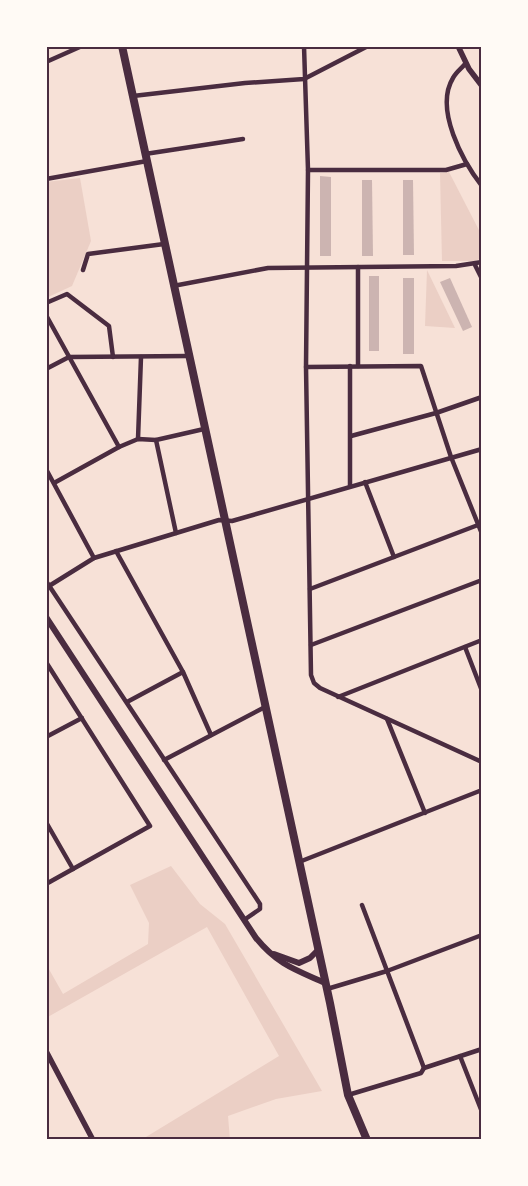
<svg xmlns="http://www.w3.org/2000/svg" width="528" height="1186" font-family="Ubuntu,sans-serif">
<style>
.green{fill:#ebcfc5}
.building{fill:#ccb4b1}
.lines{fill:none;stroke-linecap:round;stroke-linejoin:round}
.minor{stroke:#4a2c40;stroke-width:4.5}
.tertiary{stroke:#4a2c40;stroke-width:5.5}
.secondary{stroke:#4a2c40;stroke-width:6}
.trunk{stroke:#4a2c40;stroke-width:8}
.neatline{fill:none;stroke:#4a2c40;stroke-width:2}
</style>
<rect width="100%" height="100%" fill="#f7e1d7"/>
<!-- green -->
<g class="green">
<path d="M 449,172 L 482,236 L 482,258 L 475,261 L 442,261 L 440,173 Z"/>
<path d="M 80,178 L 91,241 L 72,286 L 46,298 L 46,182 Z"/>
<path d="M 427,270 L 455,328 L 425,326 Z"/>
<path d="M 171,866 L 200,904 L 225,924 L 322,1091 L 276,1099 L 228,1116 L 230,1140 L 141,1140 L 279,1056 L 207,927 L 46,1018 L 46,964 L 63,994 L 148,944 L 149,923 L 130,885 Z"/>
</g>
<!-- building -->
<g class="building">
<path d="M 320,176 L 331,177 L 331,256 L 320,256 Z"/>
<path d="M 362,180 L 372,180 L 373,256 L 362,256 Z"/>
<path d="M 403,180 L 413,180 L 414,255 L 403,255 Z"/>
<rect x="369" y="276" width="10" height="75"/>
<rect x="403" y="278" width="11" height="76"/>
<path d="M 450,278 L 472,327 L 463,331 L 440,282 Z"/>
</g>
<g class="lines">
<!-- minor -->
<g class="minor">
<path d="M 304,46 L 308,170 L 306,367 L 311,675 L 314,683 L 320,688 L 482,762"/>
<path d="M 46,62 L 82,46"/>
<path d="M 466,63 C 462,68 456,72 453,78 C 434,109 463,162 482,186"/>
<path d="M 133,96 L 245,83 L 304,79 L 368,46"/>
<path d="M 145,154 L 243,139"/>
<path d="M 308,170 L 446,170 L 467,164"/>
<path d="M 46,179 L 147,161"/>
<path d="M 475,265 L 482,279"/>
<path d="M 83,270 L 88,254 L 164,244"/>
<path d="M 173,286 L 268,268 L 456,266 L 482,262"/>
<path d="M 46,303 L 67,294 L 109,326 L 113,357"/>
<path d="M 46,315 L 119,447"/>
<path d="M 358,366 L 358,267"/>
<path d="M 306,367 L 421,366 L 451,457 L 482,534"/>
<path d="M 46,369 L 69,357 L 188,356"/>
<path d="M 351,436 L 436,413 L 482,397"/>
<path d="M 138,439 L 141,357"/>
<path d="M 156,440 L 176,533"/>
<path d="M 46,469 L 94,558"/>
<path d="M 365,482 L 394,557"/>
<path d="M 54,483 L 119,447 L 138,439 L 156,440 L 204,429"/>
<path d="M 350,486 L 350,366"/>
<path d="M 116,551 L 183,672 L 211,735"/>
<path d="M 46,581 L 260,904 L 260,909 L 244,920"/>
<path d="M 49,586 L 94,558 L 219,520 L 232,521 L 482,449"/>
<path d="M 310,589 L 478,525"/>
<path d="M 311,645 L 482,580"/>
<path d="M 465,647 L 482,691"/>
<path d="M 46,662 L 150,826 L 46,884"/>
<path d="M 338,697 L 482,640"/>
<path d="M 127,702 L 183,672"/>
<path d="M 387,719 L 425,813"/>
<path d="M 46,737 L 82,718"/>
<path d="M 164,760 L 265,707"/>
<path d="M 46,822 L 73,869"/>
<path d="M 299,862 L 482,790"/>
<path d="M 362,905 L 424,1068"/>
<path d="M 327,989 L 387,971 L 482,935"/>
<path d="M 460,1056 L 482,1112"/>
<path d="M 348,1095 L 421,1073 L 424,1068 L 482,1049"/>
</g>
<!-- tertiary -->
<g class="tertiary">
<path d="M 458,46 L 469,69 L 482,86"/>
<path d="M 46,1051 L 93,1140"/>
</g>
<!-- secondary -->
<g class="secondary">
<path d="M 46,617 L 256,938 C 278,965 296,970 325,983"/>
<path d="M 274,954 L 299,963 L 310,958 L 318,950"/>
</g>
<!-- trunk -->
<path class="trunk" d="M 122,46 L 330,1003 L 348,1095 L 367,1140"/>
</g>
<!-- border -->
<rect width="528" height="1186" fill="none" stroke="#fffaf5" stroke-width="95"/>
<rect x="48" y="48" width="432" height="1090" class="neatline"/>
</svg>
